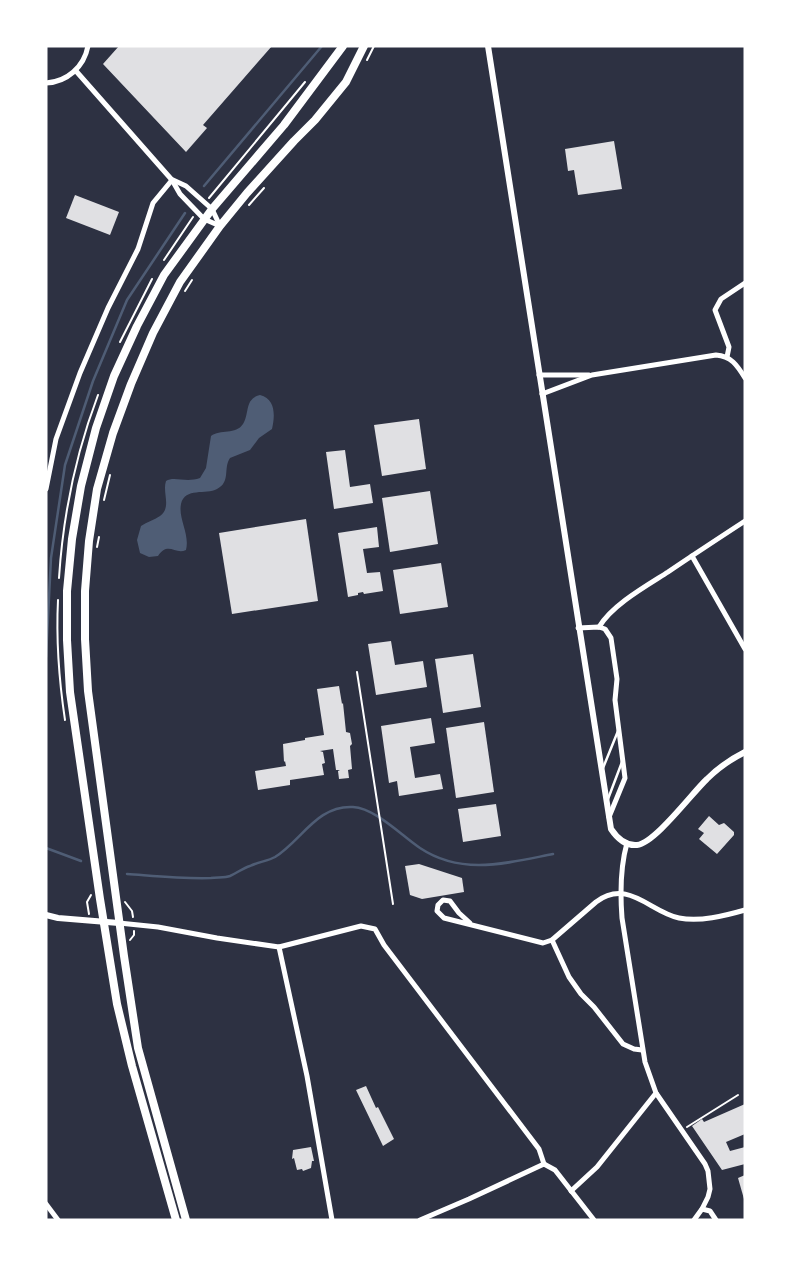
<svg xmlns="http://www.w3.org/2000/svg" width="791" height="1266" font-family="Georgia,serif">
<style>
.water{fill:#4f5d75}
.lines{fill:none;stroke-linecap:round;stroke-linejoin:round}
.stream{stroke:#4f5d75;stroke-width:2.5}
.building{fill:#e0e0e3}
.path{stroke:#fff;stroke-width:2}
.service{stroke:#fff;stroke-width:2.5}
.minor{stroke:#fff;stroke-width:5}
.tertiary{stroke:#fff;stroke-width:6}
.primary{stroke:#fff;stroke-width:8}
</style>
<rect width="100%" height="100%" fill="#2d3142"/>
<!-- water -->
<path class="water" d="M 260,395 C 276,399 275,416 272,429 L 259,438 L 250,450 L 230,458 C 223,468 231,482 217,489 C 206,495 185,487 181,504 C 178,519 190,534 186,550 C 175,555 168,541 158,556 L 149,557 L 140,553 L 137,540 L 141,526 C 147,522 154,520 160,516 C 172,507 162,493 166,481 C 174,476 186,483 200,478 L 206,468 L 211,436 C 220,429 236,435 243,424 C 250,413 244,399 260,395 Z"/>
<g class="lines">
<!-- stream -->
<g class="stream">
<path d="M 204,186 L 322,46"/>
<path d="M 46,657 L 51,558 L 65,465 L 93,381 L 127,300 L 185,213"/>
<path d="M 46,848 L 81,861"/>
<path d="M 127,874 C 155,876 183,879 211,878 C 217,877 225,878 230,876 C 237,873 243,868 250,866 C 258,862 268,861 275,857 C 302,840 317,805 353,807 C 375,808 402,836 420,848 C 462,876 507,863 553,854"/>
</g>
</g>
<!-- building -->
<g class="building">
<path d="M 119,46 L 272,46 L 203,125 L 207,128 L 186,152 L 103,64 Z"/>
<path d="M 614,141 L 622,189 L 578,195 L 574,170 L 568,171 L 565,149 Z"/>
<path d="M 75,195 L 119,212 L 110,235 L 66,218 Z"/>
<path d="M 419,419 L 426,469 L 382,476 L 374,425 Z"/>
<path d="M 345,450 L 350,487 L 370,484 L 373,503 L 334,509 L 326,452 Z"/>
<path d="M 430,491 L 438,544 L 390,552 L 382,498 Z"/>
<path d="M 306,519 L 318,601 L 232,614 L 219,533 Z"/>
<path d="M 377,527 L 379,547 L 363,549 L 367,573 L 380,572 L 383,591 L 364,594 L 363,592 L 358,593 L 358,595 L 348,597 L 338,533 Z"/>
<path d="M 441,563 L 448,607 L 400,614 L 393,570 Z"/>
<path d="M 391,641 L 395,665 L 423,661 L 427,687 L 376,695 L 368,644 Z"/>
<path d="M 473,654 L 481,707 L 443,713 L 435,659 Z"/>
<path d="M 339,686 L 342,704 L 343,703 L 346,732 L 350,733 L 352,744 L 350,746 L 352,769 L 348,770 L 349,778 L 339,779 L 338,771 L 340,770 L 336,770 L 333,749 L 320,751 L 323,752 L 325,763 L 322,764 L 324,775 L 290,780 L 290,785 L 258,790 L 255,771 L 286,766 L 285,761 L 284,762 L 283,744 L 305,740 L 305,738 L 324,735 L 317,689 Z"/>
<path d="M 431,718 L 435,743 L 410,747 L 415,778 L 440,774 L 443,789 L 399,796 L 397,781 L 389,783 L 381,726 Z"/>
<path d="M 484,722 L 494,792 L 456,798 L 446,728 Z"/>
<path d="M 496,804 L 501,836 L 463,842 L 458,809 Z"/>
<path d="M 709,816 L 719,825 L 724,823 L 734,832 L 734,835 L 717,854 L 699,839 L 704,833 L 698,829 Z"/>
<path d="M 419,864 L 462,878 L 464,892 L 422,899 L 410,895 L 405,866 Z"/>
<path d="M 366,1086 L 376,1108 L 378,1107 L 394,1139 L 383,1146 L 356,1090 Z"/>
<path d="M 745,1104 L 745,1134 L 726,1142 L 730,1151 L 745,1147 L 745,1164 L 722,1170 L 692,1126 L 702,1119 L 704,1122 Z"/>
<path d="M 311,1147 L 314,1161 L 312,1161 L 311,1168 L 303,1171 L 302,1169 L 297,1170 L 294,1158 L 292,1159 L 293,1150 Z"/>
<path d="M 745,1175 L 745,1199 L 744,1199 L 738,1178 Z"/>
</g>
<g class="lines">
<!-- path -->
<g class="path">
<path d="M 367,60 L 374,46"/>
<path d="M 209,198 L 305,82"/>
<path d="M 249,205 L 264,188"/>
<path d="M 164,260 L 193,217"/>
<path d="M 185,291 L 192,280"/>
<path d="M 120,342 L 152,279"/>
<path d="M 104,500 L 110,475"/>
<path d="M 97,547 L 99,537"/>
<path d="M 59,578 C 63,516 76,453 98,395"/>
<path d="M 58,600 C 56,640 59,680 65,720"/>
<path d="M 357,672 L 393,904"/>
<path d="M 125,902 L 132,911 L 133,917"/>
<path d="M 89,914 L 87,902 L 91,895"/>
<path d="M 130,940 L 134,935 L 134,931"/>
<path d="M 687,1127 L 738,1095"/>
</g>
<!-- service -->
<g class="service">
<path d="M 603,768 L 618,731"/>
<path d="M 608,799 L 622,762"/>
</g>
<!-- minor -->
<g class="minor">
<path d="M 76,71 L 172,180 L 180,194 L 204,219 L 220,226"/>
<path d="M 46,83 C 67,82 84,67 88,46"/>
<path d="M 173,180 L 186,186 L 212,209 L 220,226"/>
<path d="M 727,357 L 729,347 L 715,310 L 721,299 L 745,283"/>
<path d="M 539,375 L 589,375"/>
<path d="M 542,394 L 592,375 L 716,355 C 731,356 737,365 745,378"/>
<path d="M 46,489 L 56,439 L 80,373 L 108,308 L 138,249 L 153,203 L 172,180"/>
<path d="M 692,556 L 745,649"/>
<path d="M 599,627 C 612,605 646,586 668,572 C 693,555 719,538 745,521"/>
<path d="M 578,628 L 599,627 L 605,629 L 611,638 L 617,679 L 615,700 L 625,778 L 609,817"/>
<path d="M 627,843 C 620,868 620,892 622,918 L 645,1062 L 656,1093 L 705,1164 L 708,1171 L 710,1189 L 708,1197 L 702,1209 L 694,1220"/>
<path d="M 119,923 L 158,927 L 217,938 L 279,947 L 361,926 L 375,929 L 384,945 L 539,1149 L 544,1164"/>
<path d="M 470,923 L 459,913 L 450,901 L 443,900 L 438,905 L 437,911 L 444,918 L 543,943 L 552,940 L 596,902 C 628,878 650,912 679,918 C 700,922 724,916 745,910"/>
<path d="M 552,940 L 569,977 L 581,994 L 594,1007 L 623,1044 L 634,1049 L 642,1050"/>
<path d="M 279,947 L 307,1076 L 332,1220"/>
<path d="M 544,1164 L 555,1170 L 594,1220"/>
<path d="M 571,1191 L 597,1167 L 656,1093"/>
<path d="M 46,1204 L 58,1220"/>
<path d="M 702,1209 L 710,1211 L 716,1220"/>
<path d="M 420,1220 L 469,1199 L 544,1164"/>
</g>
<!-- tertiary -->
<g class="tertiary">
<path d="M 488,46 L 611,829 C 617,838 626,846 637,845 C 655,843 692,793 707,779 C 718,768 731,759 745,752"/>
<path d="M 46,915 L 58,918 L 119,923"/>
</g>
<!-- primary -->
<g class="primary">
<path d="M 176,1220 L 132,1066 L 117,1004 L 100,899 L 70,692 L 67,640 L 67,591 L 72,539 L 81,486 L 96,428 L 114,376 L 137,326 L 164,275 L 212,209 L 284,125 L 343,46"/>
<path d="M 186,1220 L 138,1048 L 124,956 L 88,691 L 85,639 L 85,591 L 89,541 L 97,489 L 113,433 L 131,384 L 153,333 L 180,282 L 220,226 L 247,193 L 294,141 L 315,120 L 346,82 L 364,46"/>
</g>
</g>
<!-- border -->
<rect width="791" height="1266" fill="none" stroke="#ffffff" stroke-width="95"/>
</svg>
